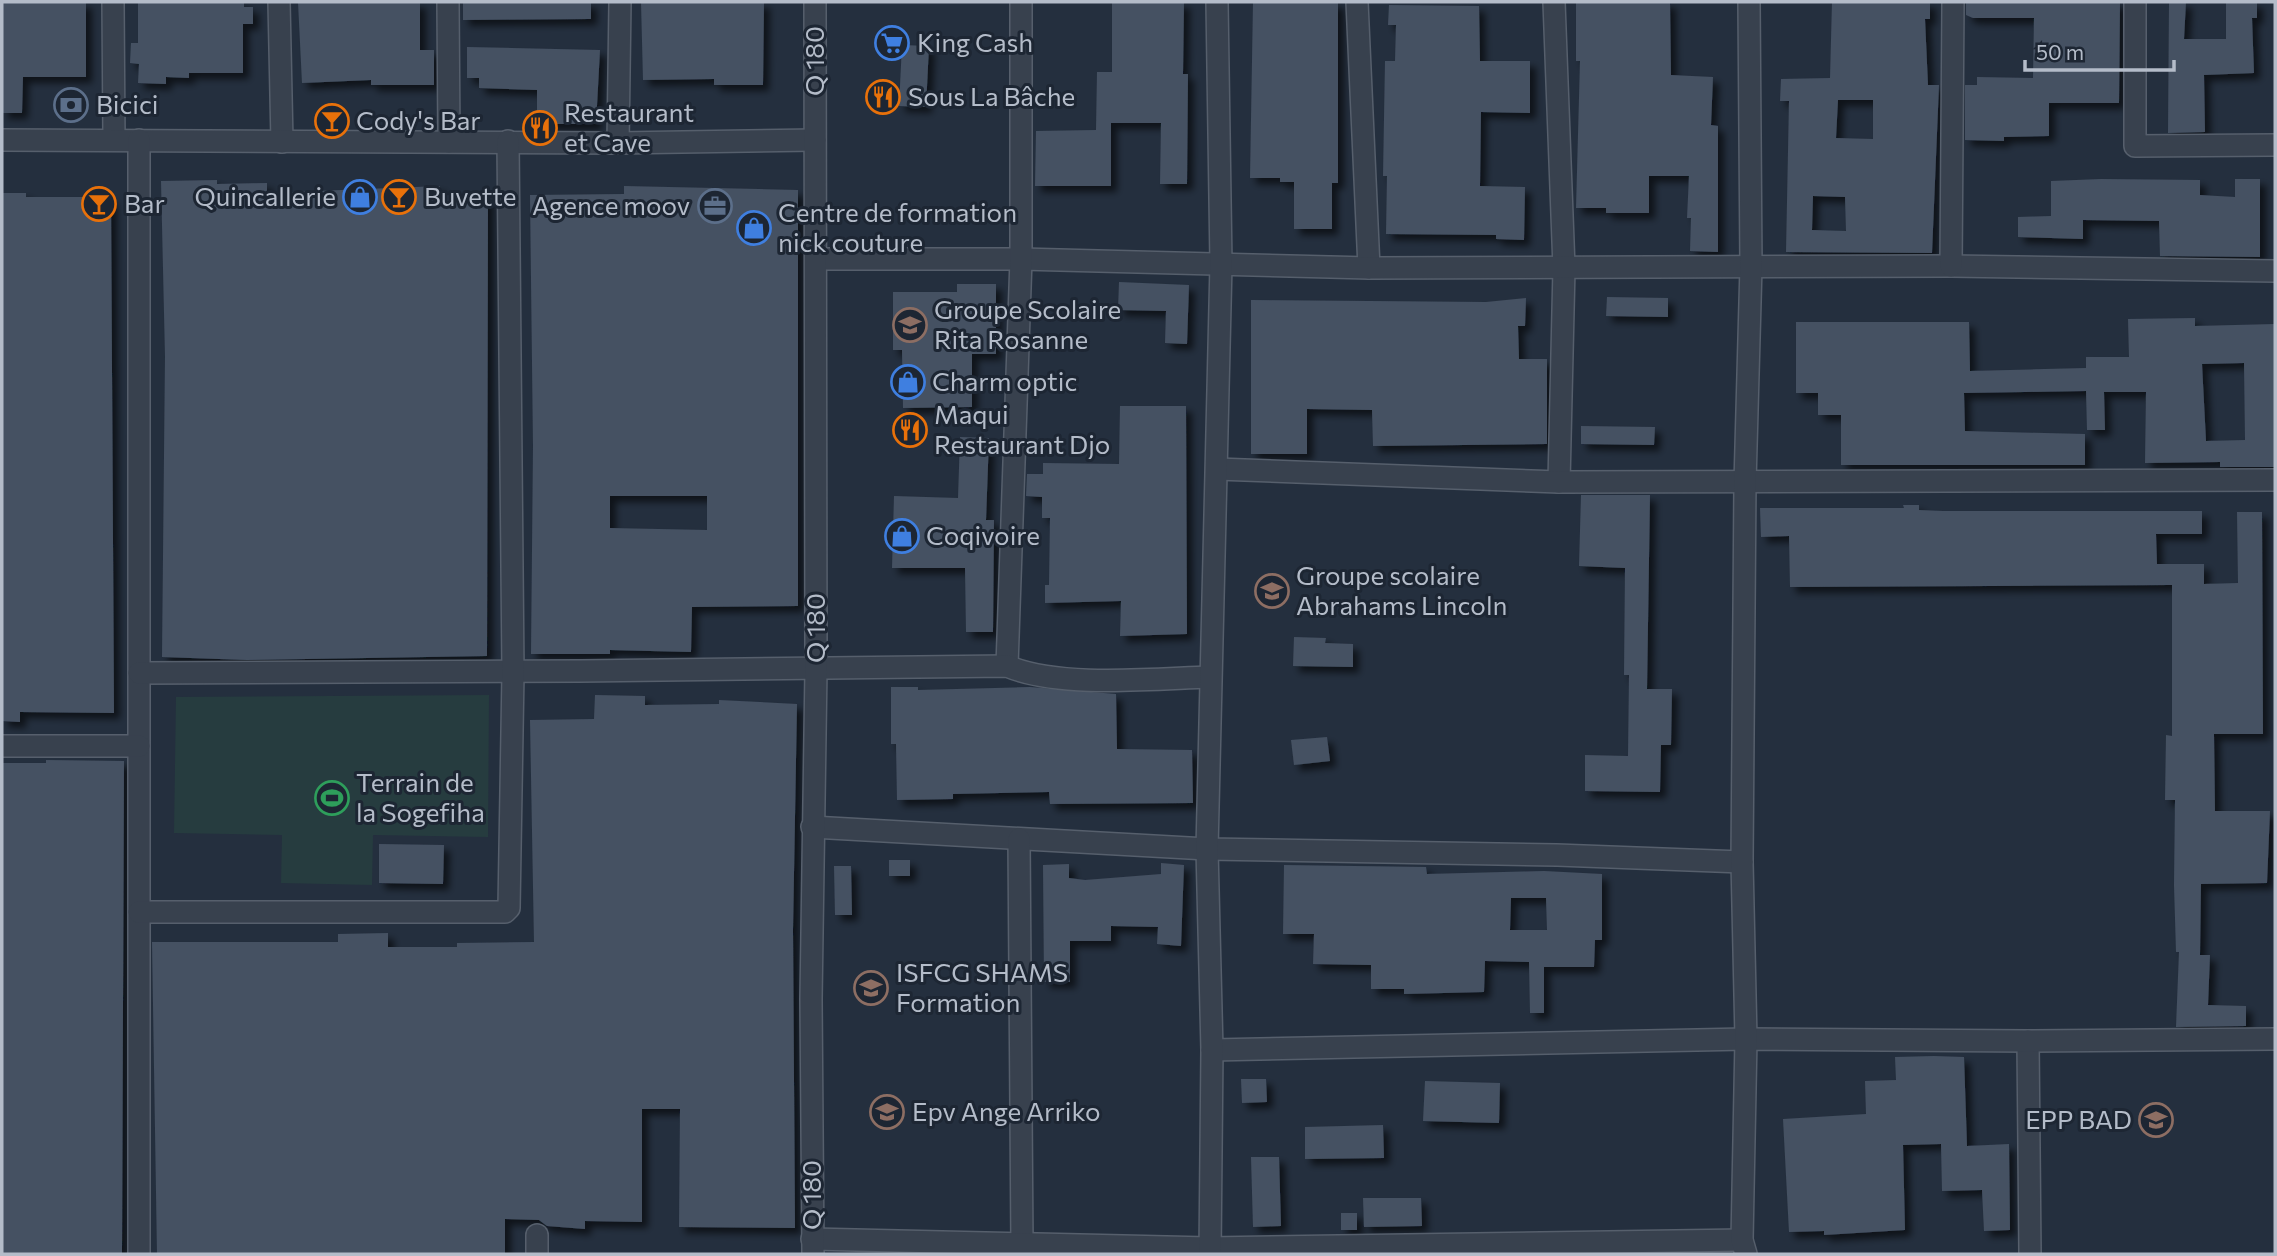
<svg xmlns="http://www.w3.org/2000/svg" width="2277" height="1256" font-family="Commissioner,sans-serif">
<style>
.garden{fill:#263c3f}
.building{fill:#455162;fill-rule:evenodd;filter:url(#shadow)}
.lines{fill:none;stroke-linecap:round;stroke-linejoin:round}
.minor-casing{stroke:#565f6c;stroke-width:24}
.minor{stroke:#38414e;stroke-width:21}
.labels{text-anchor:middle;stroke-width:6;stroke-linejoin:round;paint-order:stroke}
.poi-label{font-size:26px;fill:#b4bcc9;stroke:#1d2633;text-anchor:start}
.street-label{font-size:26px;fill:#b4bcc9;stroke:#1d2633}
</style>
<defs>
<filter id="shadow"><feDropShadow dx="6" dy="6" stdDeviation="3.5" flood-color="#0009"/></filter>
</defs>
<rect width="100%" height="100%" fill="#242f3e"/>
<!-- garden -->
<path class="garden" d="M 489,695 L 488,837 L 373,835 L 372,885 L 281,883 L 282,835 L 174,833 L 176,697 Z"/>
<!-- building -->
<g class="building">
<path d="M 2,2 L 86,2 L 86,77 L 23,77 L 22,113 L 2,113 Z"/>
<path d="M 138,2 L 244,2 L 244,7 L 253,7 L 253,24 L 243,24 L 243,73 L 189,73 L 189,78 L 166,77 L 166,84 L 138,83 L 139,64 L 130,63 L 131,43 L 138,43 Z"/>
<path d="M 298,2 L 420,2 L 420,50 L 434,50 L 434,85 L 371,85 L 371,80 L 302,83 Z"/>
<path d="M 463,2 L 591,2 L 591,19 L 463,20 Z"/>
<path d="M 641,2 L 764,2 L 763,85 L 714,85 L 714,79 L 643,80 Z"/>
<path d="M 1112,2 L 1184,2 L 1183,74 L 1188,74 L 1187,184 L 1160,184 L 1161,123 L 1111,123 L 1111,186 L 1035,186 L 1036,131 L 1096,130 L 1097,72 L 1112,72 Z"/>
<path d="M 1253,2 L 1338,2 L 1338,183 L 1332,183 L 1332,229 L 1294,229 L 1294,182 L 1280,182 L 1280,178 L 1250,178 Z"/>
<path d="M 1576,2 L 1670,2 L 1671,75 L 1713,77 L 1711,125 L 1718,126 L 1718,252 L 1690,251 L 1691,218 L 1687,218 L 1689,176 L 1649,176 L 1649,213 L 1606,213 L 1606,208 L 1576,208 L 1580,61 L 1576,61 Z"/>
<path d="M 1832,2 L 1930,2 L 1930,19 L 1925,19 L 1928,85 L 1939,85 L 1932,253 L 1786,252 L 1789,101 L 1780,101 L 1781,79 L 1830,78 ZM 1838,100 L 1873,100 L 1873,139 L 1836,138 ZM 1813,196 L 1845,197 L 1846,231 L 1812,230 Z"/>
<path d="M 1966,2 L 2120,2 L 2119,103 L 2049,103 L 2049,136 L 2004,137 L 2004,141 L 1965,140 L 1965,85 L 1977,85 L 1977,77 L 2033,78 L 2034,18 L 1973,18 L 1966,15 Z"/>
<path d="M 2169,2 L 2186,2 L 2184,39 L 2226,39 L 2226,2 L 2257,2 L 2257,18 L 2252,18 L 2254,73 L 2204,75 L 2205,132 L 2168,133 Z"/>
<path d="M 1389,5 L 1479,6 L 1480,61 L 1530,61 L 1530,113 L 1481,112 L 1480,186 L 1525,187 L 1524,240 L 1496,239 L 1496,235 L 1386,234 L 1387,176 L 1383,176 L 1385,61 L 1395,61 L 1396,25 L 1388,25 Z"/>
<path d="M 902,45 L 929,46 L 926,107 L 899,106 Z"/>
<path d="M 467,47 L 600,50 L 596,124 L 537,124 L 537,90 L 479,88 L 479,78 L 467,78 Z"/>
<path d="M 2101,179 L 2200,180 L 2200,195 L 2235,197 L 2235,179 L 2260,179 L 2260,257 L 2160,256 L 2159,221 L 2083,220 L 2083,239 L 2018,237 L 2018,217 L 2051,216 L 2051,181 Z"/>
<path d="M 217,180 L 217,184 L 267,183 L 267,193 L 440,186 L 440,195 L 488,196 L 487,656 L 247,660 L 162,657 L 165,356 L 161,181 Z"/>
<path d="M 624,186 L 798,190 L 798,606 L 692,607 L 691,652 L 610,650 L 610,654 L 531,654 L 533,446 L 530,195 L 624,194 ZM 610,496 L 707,496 L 707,530 L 610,528 Z"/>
<path d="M 2,193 L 26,193 L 26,197 L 111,197 L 114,713 L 20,712 L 20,722 L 2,721 Z"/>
<path d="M 1119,282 L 1189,285 L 1187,344 L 1165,343 L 1166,311 L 1118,310 Z"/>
<path d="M 957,284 L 996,284 L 996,354 L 972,354 L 972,407 L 903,408 L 902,350 L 893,350 L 893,292 L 957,292 Z"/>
<path d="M 1607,297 L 1668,298 L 1668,317 L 1606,316 Z"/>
<path d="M 1526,298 L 1525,326 L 1518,326 L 1519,359 L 1547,359 L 1547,444 L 1373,446 L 1372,410 L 1307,409 L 1307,454 L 1251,454 L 1251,300 L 1486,302 Z"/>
<path d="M 2195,318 L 2195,326 L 2275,324 L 2275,467 L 2220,467 L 2220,462 L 2145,463 L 2146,392 L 2104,392 L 2105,430 L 2087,430 L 2086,391 L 1964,393 L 1965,431 L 2085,434 L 2085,465 L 1841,465 L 1841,415 L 1818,415 L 1818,393 L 1796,393 L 1796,322 L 1969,322 L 1970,371 L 2086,368 L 2086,357 L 2129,357 L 2128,319 ZM 2244,363 L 2245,440 L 2206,441 L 2202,364 Z"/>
<path d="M 1120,406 L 1186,406 L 1187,634 L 1120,636 L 1121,601 L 1045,603 L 1045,585 L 1049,585 L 1050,518 L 1042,518 L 1042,497 L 1026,496 L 1027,474 L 1043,474 L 1043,463 L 1119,464 Z"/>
<path d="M 1581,426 L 1655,427 L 1654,445 L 1581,444 Z"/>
<path d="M 960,437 L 989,438 L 986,520 L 994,520 L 993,632 L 966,632 L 965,568 L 892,568 L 894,496 L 958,498 Z"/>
<path d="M 1581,495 L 1650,495 L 1647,689 L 1672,689 L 1671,745 L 1661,745 L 1660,792 L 1585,791 L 1585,755 L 1628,756 L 1629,675 L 1624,675 L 1625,568 L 1579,566 Z"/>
<path d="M 1903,505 L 1919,505 L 1919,510 L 1943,511 L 2202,511 L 2202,534 L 2156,534 L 2157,564 L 2204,564 L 2204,584 L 2238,583 L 2237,512 L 2262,512 L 2263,734 L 2214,734 L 2215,811 L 2270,811 L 2267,883 L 2201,884 L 2200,955 L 2210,955 L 2208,1005 L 2246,1006 L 2246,1026 L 2176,1027 L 2179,952 L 2176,952 L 2174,885 L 2175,800 L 2165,800 L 2166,735 L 2172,736 L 2172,585 L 1790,587 L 1789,536 L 1761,537 L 1760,508 L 1904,508 Z"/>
<path d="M 1294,637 L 1326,638 L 1325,643 L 1353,644 L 1353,667 L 1293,666 Z"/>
<path d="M 891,687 L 918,687 L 918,690 L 1030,687 L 1116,694 L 1117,749 L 1192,750 L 1193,803 L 1050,804 L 1049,792 L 953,794 L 953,799 L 897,800 L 896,744 L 891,744 Z"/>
<path d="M 595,695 L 645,696 L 645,705 L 719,704 L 719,700 L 797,704 L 793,930 L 795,1228 L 679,1227 L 680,1109 L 642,1109 L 642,1222 L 585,1221 L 585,1229 L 547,1226 L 539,1220 L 505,1219 L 505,1254 L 157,1254 L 152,942 L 338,942 L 338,934 L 388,933 L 388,947 L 457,947 L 457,943 L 534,942 L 530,720 L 594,719 Z"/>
<path d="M 1327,737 L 1330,761 L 1294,765 L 1291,740 Z"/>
<path d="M 46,760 L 124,761 L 122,1254 L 2,1254 L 2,763 L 46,763 Z"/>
<path d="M 379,844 L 444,845 L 443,884 L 379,883 Z"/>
<rect x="889" y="860" width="21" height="16"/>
<path d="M 1161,863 L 1184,865 L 1181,946 L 1157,944 L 1158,927 L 1111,926 L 1111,941 L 1070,941 L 1070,982 L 1044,982 L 1043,865 L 1069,864 L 1069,878 L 1085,880 L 1161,874 Z"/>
<path d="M 1284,865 L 1426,867 L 1427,874 L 1544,871 L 1602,874 L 1602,940 L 1595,940 L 1594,967 L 1544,967 L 1544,1013 L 1530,1013 L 1529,962 L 1485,961 L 1484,992 L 1404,994 L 1404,989 L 1371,989 L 1371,965 L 1313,964 L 1314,934 L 1283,934 ZM 1511,898 L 1546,898 L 1547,930 L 1510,930 Z"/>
<path d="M 834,866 L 851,866 L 852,915 L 835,915 Z"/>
<path d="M 1934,1056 L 1964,1057 L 1967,1146 L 2009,1144 L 2010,1230 L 1984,1231 L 1982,1190 L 1942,1191 L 1941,1144 L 1903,1145 L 1905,1230 L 1824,1235 L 1824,1231 L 1789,1232 L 1783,1119 L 1866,1114 L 1865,1081 L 1896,1080 L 1895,1057 Z"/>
<path d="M 1241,1079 L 1266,1079 L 1267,1102 L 1242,1103 Z"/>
<path d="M 1425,1081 L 1500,1083 L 1499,1123 L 1423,1121 Z"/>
<path d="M 1383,1125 L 1384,1158 L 1305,1159 L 1305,1127 Z"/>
<path d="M 1251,1157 L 1279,1157 L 1281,1226 L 1253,1227 Z"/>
<path d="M 1363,1198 L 1421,1198 L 1422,1226 L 1364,1227 Z"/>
<rect x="1341" y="1213" width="16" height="17"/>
</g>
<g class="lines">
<!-- minor casing -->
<g class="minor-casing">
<g id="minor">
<path d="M 113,2 L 114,140"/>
<path d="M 279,2 L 282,142"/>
<path d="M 448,2 L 449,142"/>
<path d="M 1357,2 L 1369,268"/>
<path d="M 1554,2 L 1564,268 L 1559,482"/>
<path d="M 2135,2 L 2135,146 L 2275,145"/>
<path d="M 2,140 L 618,143 L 815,140"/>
<path d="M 139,140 L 139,1254"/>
<path d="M 618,143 L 620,2"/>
<path d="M 817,259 L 1021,259 L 1369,268 L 1951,266 L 2275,271"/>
<path d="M 1951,266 L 1953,2"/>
<path d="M 1217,469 L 1559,482 L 2275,480"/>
<path d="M 1007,666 L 1021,259 L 1021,2"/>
<path d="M 139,673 C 428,673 718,670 1007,666 C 1059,688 1151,679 1209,677"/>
<path d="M 2,746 L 139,746"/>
<path d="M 812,827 L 1207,849 L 1557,855 L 1742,862"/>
<path d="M 1019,839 L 1022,1245"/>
<path d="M 139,912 L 505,912 L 509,908 L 513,673 L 508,141"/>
<path d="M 2028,1041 L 2030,1254"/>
<path d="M 1212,1050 L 1746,1039 L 2028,1041 L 2275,1039"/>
<path d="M 537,1235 L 537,1254"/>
<path d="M 812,1239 L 1209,1248 L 1742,1240"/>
<path d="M 813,1254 L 811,999 L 816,669 L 815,2"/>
<path d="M 1210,1254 L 1212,1050 L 1207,849 L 1221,264 L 1217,2"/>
<path d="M 1746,1254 L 1742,1240 L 1746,1039 L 1742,862 L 1745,483 L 1751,266 L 1749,2"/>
</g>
</g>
<!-- minor -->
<use href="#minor" class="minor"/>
</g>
<!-- icons -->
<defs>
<g id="supermarket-ring" transform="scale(1.75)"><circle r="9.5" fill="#1d2633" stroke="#3f7fe0" stroke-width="1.5"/><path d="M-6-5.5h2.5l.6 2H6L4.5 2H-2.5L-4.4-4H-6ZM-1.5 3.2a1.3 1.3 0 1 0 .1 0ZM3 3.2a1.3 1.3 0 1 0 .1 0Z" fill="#3f7fe0"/></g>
<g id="restaurant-ring" transform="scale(1.75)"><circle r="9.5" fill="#1d2633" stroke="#e8710a" stroke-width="1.5"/><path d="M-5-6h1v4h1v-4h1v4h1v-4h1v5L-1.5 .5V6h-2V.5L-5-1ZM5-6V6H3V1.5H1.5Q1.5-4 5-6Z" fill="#e8710a"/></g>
<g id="bank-ring" transform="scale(1.75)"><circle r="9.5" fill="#1d2633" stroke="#5c6f8a" stroke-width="1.5"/><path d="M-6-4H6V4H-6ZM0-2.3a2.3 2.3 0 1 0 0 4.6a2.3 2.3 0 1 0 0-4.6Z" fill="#5c6f8a"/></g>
<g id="bar-ring" transform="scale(1.75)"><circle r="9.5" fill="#1d2633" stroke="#e8710a" stroke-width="1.5"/><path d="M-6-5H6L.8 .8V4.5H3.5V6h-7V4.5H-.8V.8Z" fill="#e8710a"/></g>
<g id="shop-ring" transform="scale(1.75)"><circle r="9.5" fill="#1d2633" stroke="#3f7fe0" stroke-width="1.5"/><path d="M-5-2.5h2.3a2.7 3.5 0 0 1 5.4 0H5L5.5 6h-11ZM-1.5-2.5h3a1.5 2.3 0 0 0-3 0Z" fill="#3f7fe0"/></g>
<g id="office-ring" transform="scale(1.75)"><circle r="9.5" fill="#1d2633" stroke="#5c6f8a" stroke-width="1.5"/><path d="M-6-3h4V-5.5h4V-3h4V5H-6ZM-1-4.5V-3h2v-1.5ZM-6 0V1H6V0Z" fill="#5c6f8a"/></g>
<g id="school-ring" transform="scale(1.75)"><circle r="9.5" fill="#1d2633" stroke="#8d6e63" stroke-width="1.5"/><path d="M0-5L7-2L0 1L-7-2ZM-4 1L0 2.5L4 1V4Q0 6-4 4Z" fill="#8d6e63"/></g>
<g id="stadium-ring" transform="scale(1.75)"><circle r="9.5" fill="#1d2633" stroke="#2e9e5b" stroke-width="1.5"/><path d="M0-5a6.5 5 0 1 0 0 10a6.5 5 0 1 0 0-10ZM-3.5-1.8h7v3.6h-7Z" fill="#2e9e5b"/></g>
</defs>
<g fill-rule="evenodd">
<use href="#supermarket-ring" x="892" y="43"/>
<use href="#restaurant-ring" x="883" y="97"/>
<use href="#bank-ring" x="71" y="105"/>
<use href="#bar-ring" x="332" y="121"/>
<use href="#restaurant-ring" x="540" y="128"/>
<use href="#shop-ring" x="360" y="197"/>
<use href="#bar-ring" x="399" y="197"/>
<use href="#bar-ring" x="99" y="204"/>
<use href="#office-ring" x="715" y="206"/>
<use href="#shop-ring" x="754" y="228"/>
<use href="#school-ring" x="910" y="325"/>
<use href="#shop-ring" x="908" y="382"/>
<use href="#restaurant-ring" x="910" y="430"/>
<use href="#shop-ring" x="902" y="536"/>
<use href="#school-ring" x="1272" y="591"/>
<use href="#stadium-ring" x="332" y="798"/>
<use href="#school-ring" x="871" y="988"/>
<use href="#school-ring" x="887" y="1112"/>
<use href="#school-ring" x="2156" y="1120"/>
</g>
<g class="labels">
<!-- poi labels -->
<g class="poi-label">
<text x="917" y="52">King Cash</text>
<text x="908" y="106">Sous La Bâche</text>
<text x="96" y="114">Bicici</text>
<text x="564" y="122">Restaurant<tspan x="564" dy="30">et Cave</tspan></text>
<text x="356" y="130">Cody's Bar</text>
<text x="336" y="206" text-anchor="end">Quincallerie</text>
<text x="424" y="206">Buvette</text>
<text x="124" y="213">Bar</text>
<text x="690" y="215" text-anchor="end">Agence moov</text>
<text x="778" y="222">Centre de formation<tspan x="778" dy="30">nick couture</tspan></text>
<text x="934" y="319">Groupe Scolaire<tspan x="934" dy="30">Rita Rosanne</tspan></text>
<text x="932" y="391">Charm optic</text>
<text x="934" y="424">Maqui<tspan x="934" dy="30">Restaurant Djo</tspan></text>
<text x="926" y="545">Coqivoire</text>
<text x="1296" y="585">Groupe scolaire<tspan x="1296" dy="30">Abrahams Lincoln</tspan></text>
<text x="356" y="792">Terrain de<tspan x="356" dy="30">la Sogefiha</tspan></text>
<text x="896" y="982">ISFCG SHAMS<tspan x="896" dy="30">Formation</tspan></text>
<text x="912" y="1121">Epv Ange Arriko</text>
<text x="2132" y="1129" text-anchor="end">EPP BAD</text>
</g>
<!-- street labels -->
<g class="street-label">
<text transform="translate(815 61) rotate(-90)" y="9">Q 180</text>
<text transform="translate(816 628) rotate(-90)" y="9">Q 180</text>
<text transform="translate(812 1195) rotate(-90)" y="9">Q 180</text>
</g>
</g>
<!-- border -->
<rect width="2277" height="1256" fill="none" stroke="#b4bcc9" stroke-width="7"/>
<!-- scale -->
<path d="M2025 60v10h149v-10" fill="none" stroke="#b4bcc9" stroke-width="3.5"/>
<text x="2036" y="60" font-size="21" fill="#b4bcc9" stroke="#1d2633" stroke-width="5" paint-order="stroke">50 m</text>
</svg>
